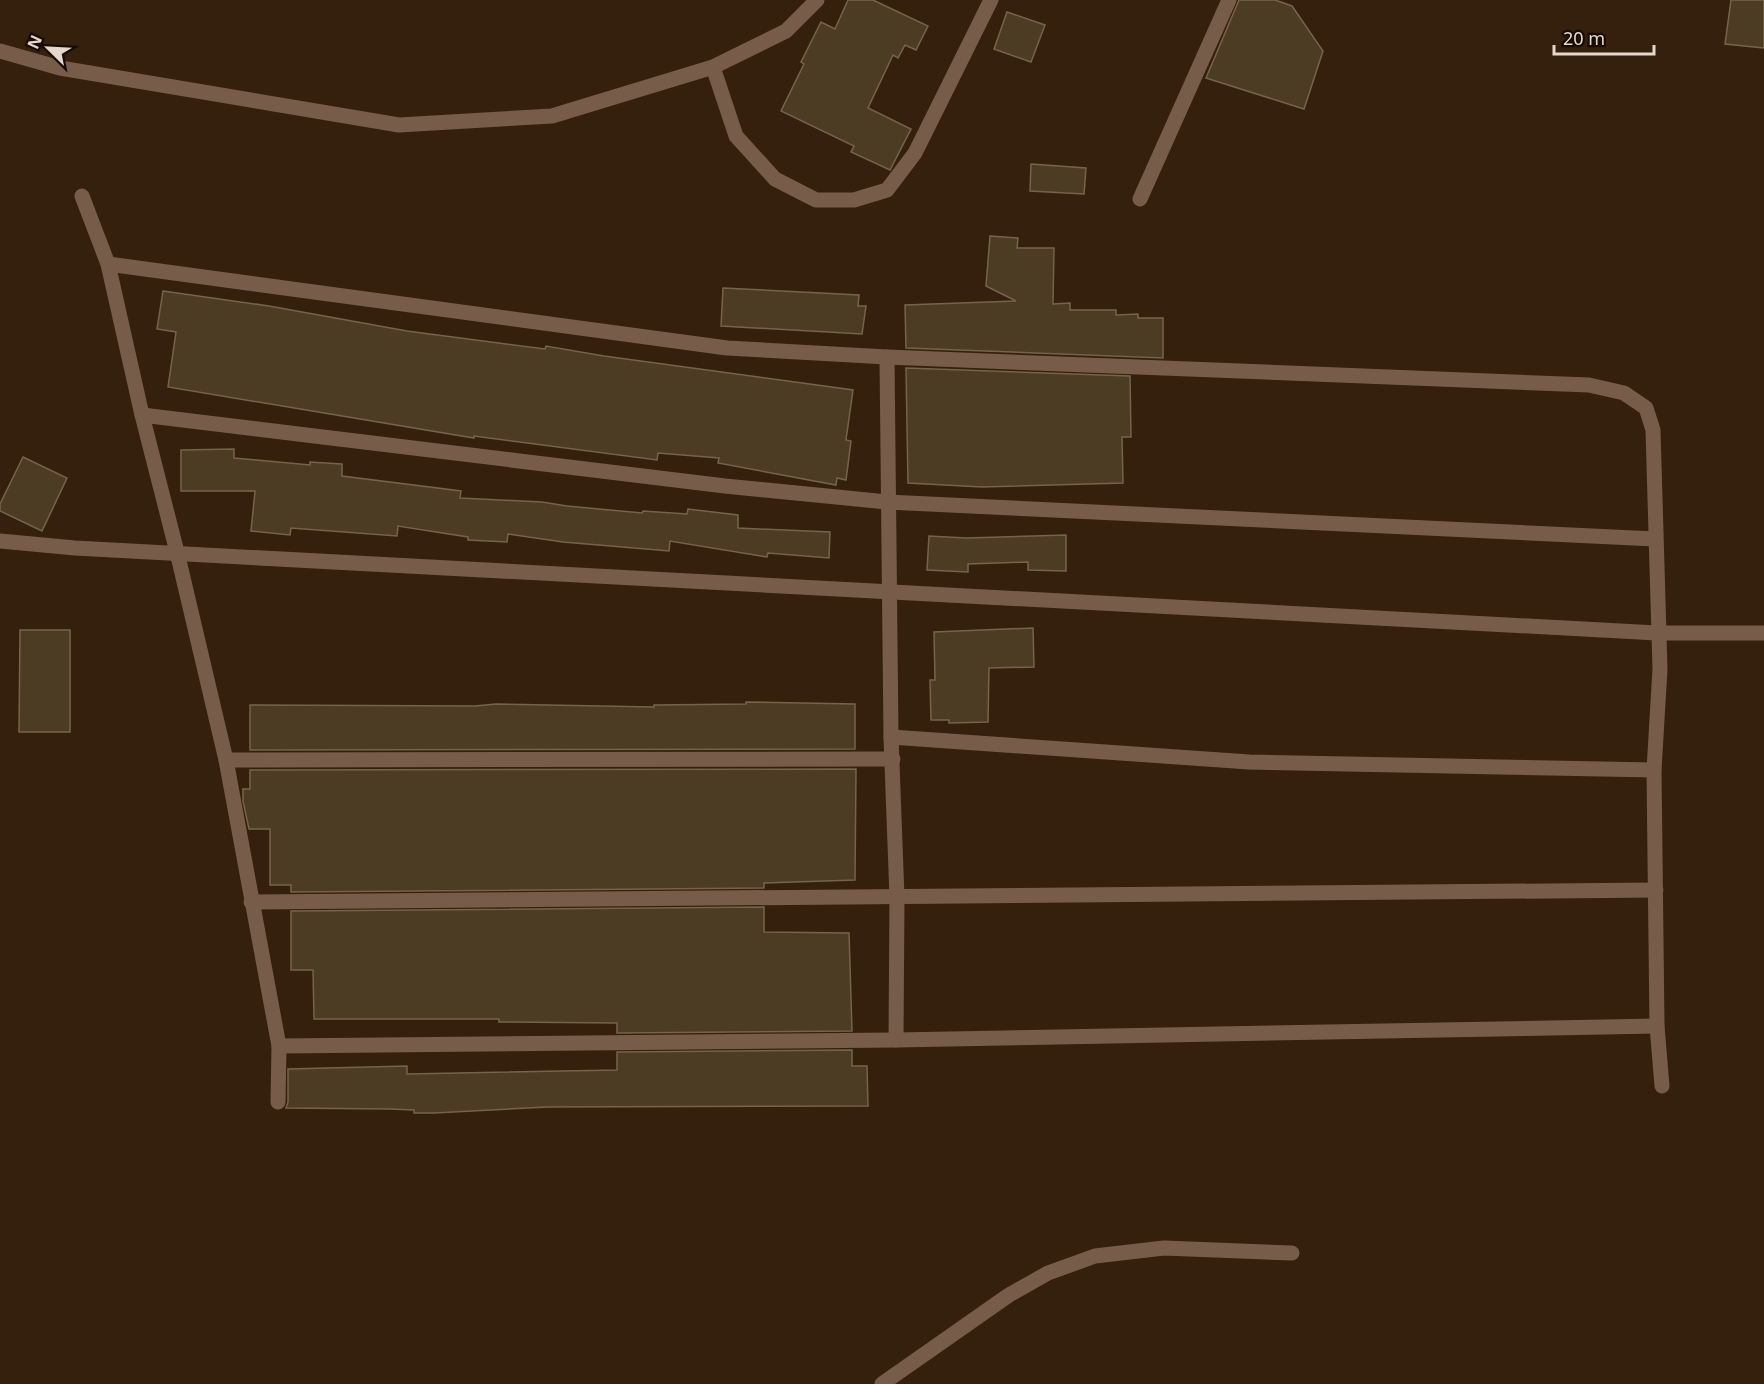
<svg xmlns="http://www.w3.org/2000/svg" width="1764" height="1384" font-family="'Noto Sans',sans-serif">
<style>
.building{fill:#4c3c23;stroke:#76644a;stroke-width:1.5}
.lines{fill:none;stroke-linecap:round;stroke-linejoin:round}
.minor{stroke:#775d49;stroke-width:15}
</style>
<rect width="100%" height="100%" fill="#35200e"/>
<!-- building -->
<g class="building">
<path d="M 848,0 L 873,0 L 928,26 L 916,50 L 905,45 L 898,58 L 893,55 L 868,108 L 911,129 L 890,170 L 851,152 L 854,146 L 781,111 L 804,64 L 801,62 L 821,22 L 835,29 Z"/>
<path d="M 1239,0 L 1275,0 L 1292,6 L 1323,51 L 1304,109 L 1206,78 Z"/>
<path d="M 1731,0 L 1764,0 L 1764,48 L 1725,44 Z"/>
<path d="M 1007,12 L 1045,25 L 1031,62 L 994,49 Z"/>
<path d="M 1031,164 L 1086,168 L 1084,194 L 1030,191 Z"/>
<path d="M 990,236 L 1018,238 L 1017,248 L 1054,248 L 1053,304 L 1070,303 L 1070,310 L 1116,310 L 1116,315 L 1138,314 L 1138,318 L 1163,318 L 1163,358 L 906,348 L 905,305 L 1016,301 L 986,286 Z"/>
<path d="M 723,288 L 859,295 L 858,306 L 866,306 L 862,334 L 721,326 Z"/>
<path d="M 163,291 L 269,306 L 407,331 L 545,349 L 546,346 L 604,356 L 853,390 L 846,440 L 851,441 L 846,480 L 837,478 L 836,485 L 718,463 L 719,458 L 658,453 L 657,460 L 474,436 L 474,438 L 168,387 L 176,332 L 157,329 Z"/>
<path d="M 906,368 L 1130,376 L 1131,437 L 1122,437 L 1123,483 L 982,487 L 908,483 Z"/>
<path d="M 234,449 L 234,458 L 310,465 L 310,462 L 342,464 L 342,476 L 461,491 L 460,498 L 542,502 L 567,506 L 642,513 L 643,511 L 687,514 L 688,509 L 738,515 L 738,528 L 830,532 L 829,558 L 768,553 L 767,557 L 670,541 L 669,551 L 563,542 L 508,534 L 507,542 L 468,540 L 468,537 L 398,526 L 397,536 L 291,528 L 290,535 L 251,531 L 255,491 L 181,491 L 181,450 Z"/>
<path d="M 23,457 L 67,478 L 42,531 L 0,511 L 0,504 Z"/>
<path d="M 1066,535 L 1066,571 L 1028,570 L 1028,562 L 968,564 L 968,572 L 927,570 L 929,536 L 966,538 Z"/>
<path d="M 1033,628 L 1034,667 L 989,668 L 988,722 L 949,723 L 949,720 L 931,720 L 930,680 L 935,680 L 934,632 Z"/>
<path d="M 20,630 L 70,630 L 70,732 L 19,732 Z"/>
<path d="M 746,702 L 855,704 L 855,749 L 250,750 L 250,705 L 475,706 L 496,704 L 654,707 L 654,705 L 746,704 Z"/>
<path d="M 856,769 L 855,880 L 764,883 L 764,888 L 291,892 L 291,885 L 270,885 L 270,829 L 249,829 L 243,801 L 243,789 L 250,789 L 250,770 Z"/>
<path d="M 764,907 L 764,932 L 849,933 L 852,1031 L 617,1033 L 617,1023 L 499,1022 L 499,1019 L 314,1019 L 313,970 L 291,970 L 291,911 Z"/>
<path d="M 852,1050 L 852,1066 L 867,1066 L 868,1106 L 547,1107 L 434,1113 L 414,1113 L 414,1110 L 390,1109 L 286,1108 L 288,1102 L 288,1069 L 407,1066 L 407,1074 L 617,1070 L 617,1052 Z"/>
</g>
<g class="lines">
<!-- minor -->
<g class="minor">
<path d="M 0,51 L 60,68 L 399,125 L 552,116 L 713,67 L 786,31 L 817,0"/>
<path d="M 713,67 L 736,136 L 775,179 L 816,200 L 854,200 L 887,190 L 915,153 L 991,0"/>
<path d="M 82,196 L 108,264 L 142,415 L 177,552 L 226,760 L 279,1046 L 278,1102"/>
<path d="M 1140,199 L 1229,0"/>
<path d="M 108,264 L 727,348 L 887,357 L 1589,385 L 1624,393 L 1646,408 L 1653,430 L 1660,669 L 1654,770 L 1657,1026 L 1662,1086"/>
<path d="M 887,357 L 891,737 L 897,897 L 896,1040"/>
<path d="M 142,415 L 725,486 L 887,502 L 1655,539"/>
<path d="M 0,541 L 75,548 L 1657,633 L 1764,633"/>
<path d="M 891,737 L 1249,762 L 1654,770"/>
<path d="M 226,760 L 893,759"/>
<path d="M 251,902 L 1656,890"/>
<path d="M 279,1046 L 896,1040 L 1657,1026"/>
<path d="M 882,1384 L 1009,1295 L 1048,1273 L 1095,1256 L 1164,1248 L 1292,1253"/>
</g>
</g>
<!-- north arrow -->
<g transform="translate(48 48) rotate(294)" stroke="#160c05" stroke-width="4.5" paint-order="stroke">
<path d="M0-4.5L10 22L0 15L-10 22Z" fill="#e6d7cc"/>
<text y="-9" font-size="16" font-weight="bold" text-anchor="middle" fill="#e6d7cc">N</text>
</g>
<!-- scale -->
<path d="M1554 45v9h100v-9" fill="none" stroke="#e6d7cc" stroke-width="3"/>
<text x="1563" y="45" font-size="18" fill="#e6d7cc" stroke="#160c05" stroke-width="4.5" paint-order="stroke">20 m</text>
</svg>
